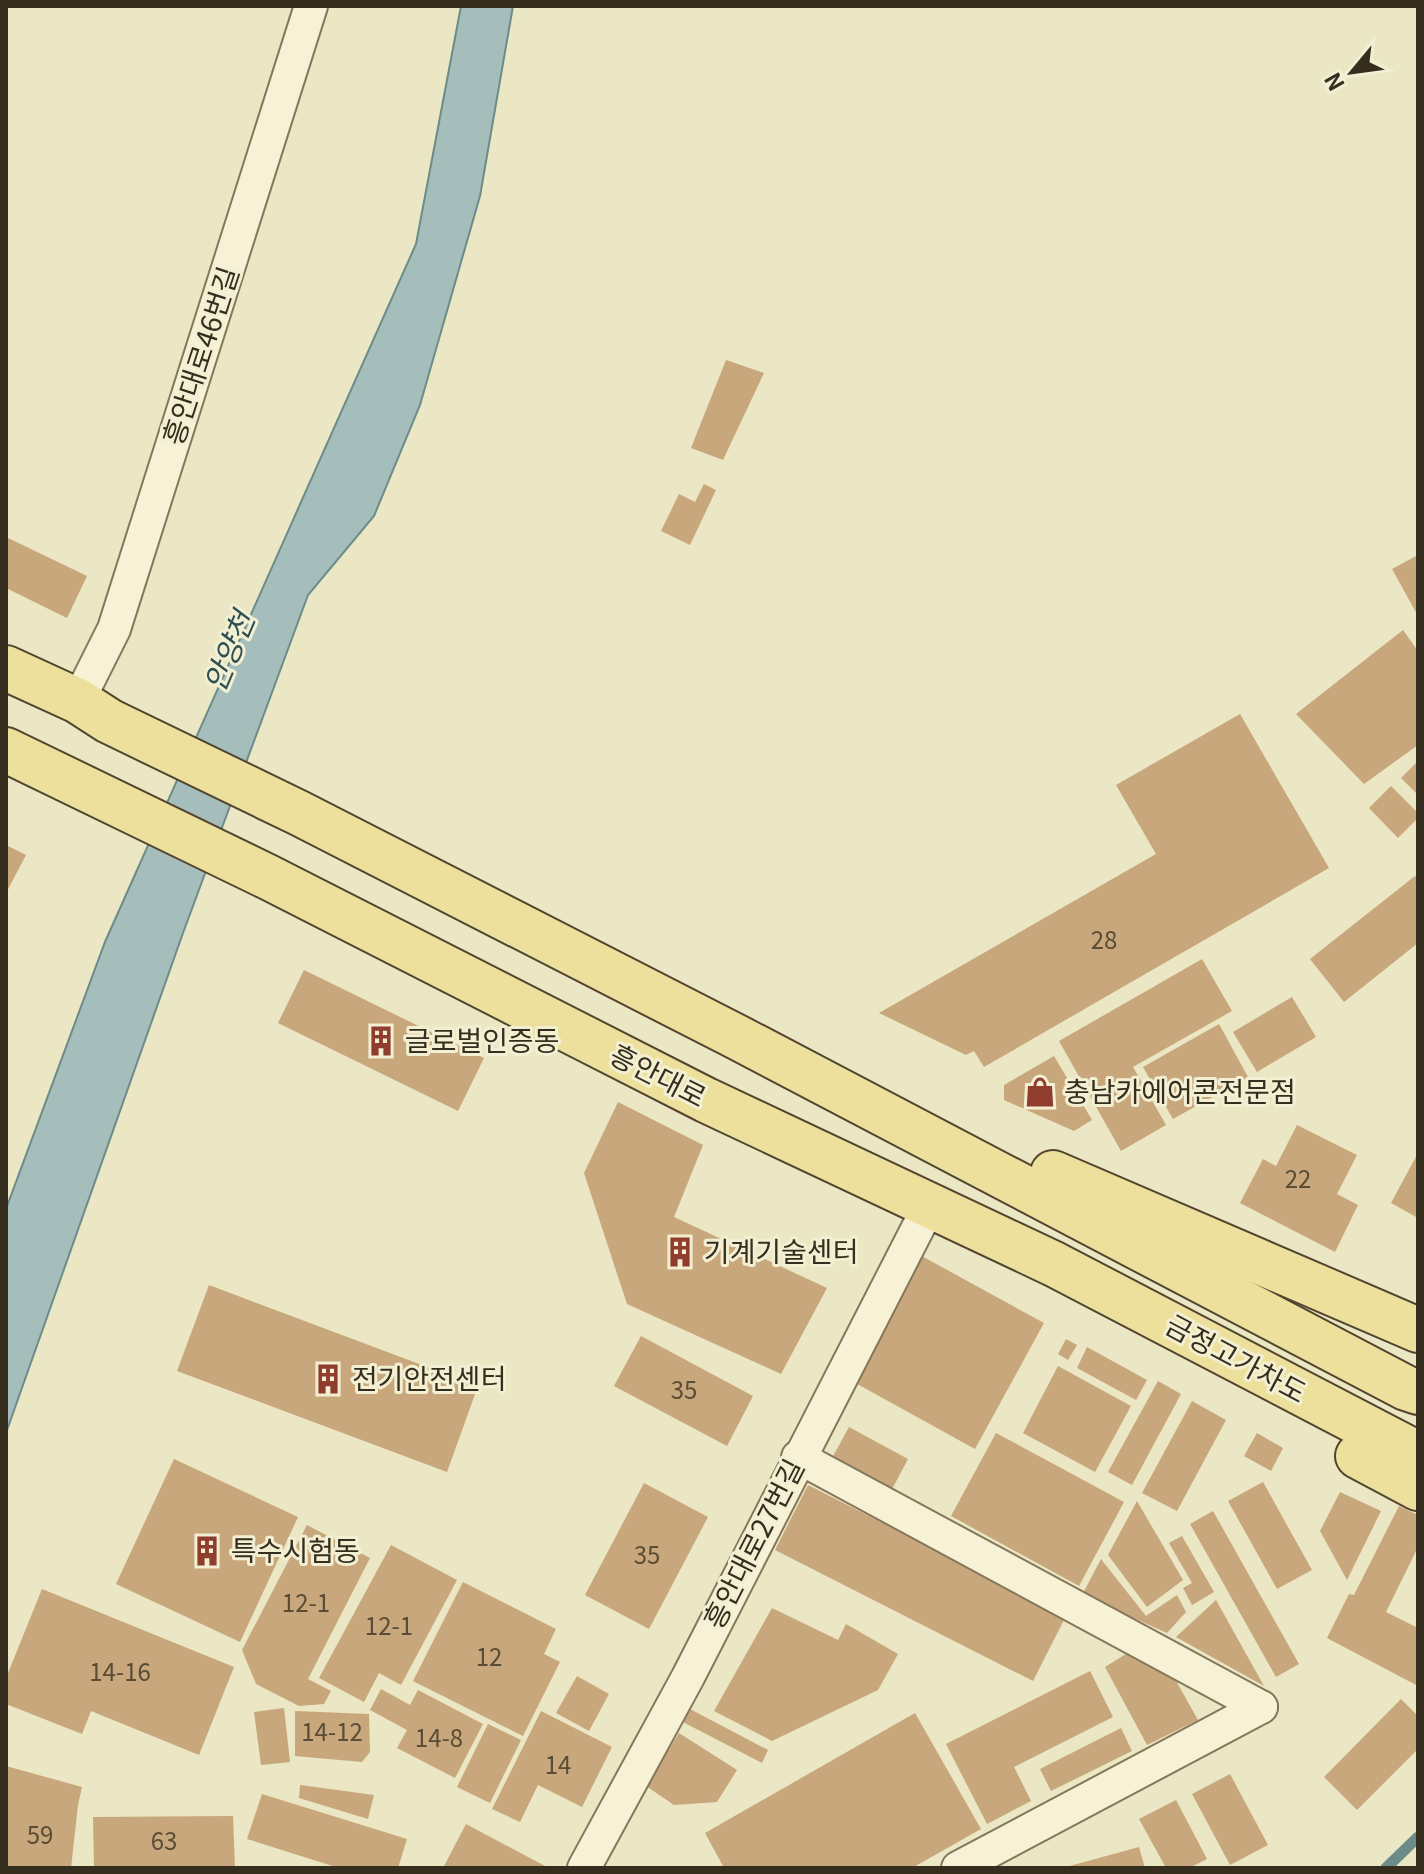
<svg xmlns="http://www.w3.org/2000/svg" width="1424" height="1874" font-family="Georgia,'Noto Sans KR',serif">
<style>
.water{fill:#a5bebb;stroke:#6c8c89;stroke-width:2}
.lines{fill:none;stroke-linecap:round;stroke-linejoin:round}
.stream{stroke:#6c8c89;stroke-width:11}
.building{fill:#c7a77b}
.street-casing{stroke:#84775b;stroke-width:36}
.primary-casing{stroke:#52452f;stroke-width:48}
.street{stroke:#f7f2d5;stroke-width:32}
.primary{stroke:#ede09c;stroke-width:44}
.labels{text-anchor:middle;stroke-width:6;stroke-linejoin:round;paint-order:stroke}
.number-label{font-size:24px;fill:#5a4c35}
.street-label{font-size:28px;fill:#352d1e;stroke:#f3efd2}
.poi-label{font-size:28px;fill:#352d1e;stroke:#f3efd2;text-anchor:start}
.water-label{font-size:30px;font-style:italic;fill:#2e5054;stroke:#f3efd2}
</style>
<rect width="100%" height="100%" fill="#ebe6c3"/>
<!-- water -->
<path class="water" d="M 461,6 L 513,6 L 480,196 L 420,405 L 374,516 L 308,595 L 183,933 L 6,1433 L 6,1209 L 105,942 L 416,244 Z"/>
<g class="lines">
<!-- stream -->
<path class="stream" d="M 1386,1868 L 1418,1837"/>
</g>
<!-- building -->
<g class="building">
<path d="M 726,360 L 764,373 L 723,460 L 691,448 Z"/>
<path d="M 704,484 L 716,490 L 690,545 L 661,531 L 679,494 L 695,502 Z"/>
<path d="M 6,537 L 87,576 L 67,618 L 6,588 Z"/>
<path d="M 1418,555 L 1418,616 L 1392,569 Z"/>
<path d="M 1403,630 L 1418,651 L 1418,745 L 1364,784 L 1296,714 Z"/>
<path d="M 1240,714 L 1329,868 L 984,1067 L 974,1051 L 966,1055 L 879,1013 L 1156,854 L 1116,785 Z"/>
<path d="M 1418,761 L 1418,795 L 1401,778 Z"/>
<path d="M 1391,786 L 1418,813 L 1418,818 L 1398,838 L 1369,808 Z"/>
<path d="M 6,845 L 26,855 L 6,893 Z"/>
<path d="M 1415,876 L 1418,879 L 1418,943 L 1344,1002 L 1310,959 Z"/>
<path d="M 1202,959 L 1232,1011 L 1133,1067 L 1166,1125 L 1121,1151 L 1059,1041 Z"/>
<path d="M 304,970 L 484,1058 L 458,1111 L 278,1023 Z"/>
<path d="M 1292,997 L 1316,1037 L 1257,1072 L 1233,1032 Z"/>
<path d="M 1219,1024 L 1248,1077 L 1173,1119 L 1143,1067 Z"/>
<path d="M 1054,1056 L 1092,1120 L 1074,1131 L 1004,1100 L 1004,1085 Z"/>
<path d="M 618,1102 L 703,1145 L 674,1217 L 827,1288 L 781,1374 L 627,1304 L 584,1173 Z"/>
<path d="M 1297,1125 L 1357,1155 L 1337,1194 L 1358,1205 L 1335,1252 L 1240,1203 L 1263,1159 L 1276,1166 Z"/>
<path d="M 1418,1153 L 1418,1218 L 1391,1203 Z"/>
<path d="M 918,1254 L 1044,1323 L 975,1449 L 850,1380 Z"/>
<path d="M 209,1285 L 478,1386 L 447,1472 L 177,1371 Z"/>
<path d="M 641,1336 L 753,1396 L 727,1446 L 614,1386 Z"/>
<path d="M 1066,1339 L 1077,1345 L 1068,1360 L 1058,1354 Z"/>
<path d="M 1087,1347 L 1147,1380 L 1136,1400 L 1077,1368 Z"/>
<path d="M 1058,1366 L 1131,1406 L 1095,1472 L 1023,1433 Z"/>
<path d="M 1158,1381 L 1181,1394 L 1132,1485 L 1108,1472 Z"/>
<path d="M 1192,1401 L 1226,1420 L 1177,1511 L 1142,1493 Z"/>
<path d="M 849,1427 L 908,1459 L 890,1493 L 831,1460 Z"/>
<path d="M 996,1433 L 1124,1502 L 1079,1586 L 951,1516 Z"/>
<path d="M 1257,1433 L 1283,1448 L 1271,1471 L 1244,1456 Z"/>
<path d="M 174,1459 L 298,1517 L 240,1642 L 116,1584 Z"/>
<path d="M 1263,1482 L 1312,1570 L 1277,1589 L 1228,1501 Z"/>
<path d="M 644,1483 L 708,1517 L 649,1629 L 585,1595 Z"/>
<path d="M 808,1485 L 1066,1616 L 1033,1681 L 775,1550 Z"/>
<path d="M 1340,1492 L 1381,1511 L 1347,1580 L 1320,1531 Z"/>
<path d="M 1137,1501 L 1183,1580 L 1147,1607 L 1108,1555 Z"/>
<path d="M 1399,1506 L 1418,1515 L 1418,1547 L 1386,1612 L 1418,1628 L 1418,1686 L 1327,1638 L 1349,1594 L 1354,1595 Z"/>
<path d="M 1213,1511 L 1299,1664 L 1276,1677 L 1190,1524 Z"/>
<path d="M 307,1525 L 370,1558 L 308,1679 L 331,1691 L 324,1704 L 299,1706 L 256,1684 L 242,1650 Z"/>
<path d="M 1182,1536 L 1214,1592 L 1192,1605 L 1183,1588 L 1192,1583 L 1169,1543 Z"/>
<path d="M 391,1545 L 457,1580 L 401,1685 L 379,1673 L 364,1702 L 319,1678 Z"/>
<path d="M 1101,1559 L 1146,1616 L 1177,1595 L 1186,1612 L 1167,1633 L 1082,1595 Z"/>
<path d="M 463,1582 L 556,1629 L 544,1654 L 560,1662 L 523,1736 L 413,1681 Z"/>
<path d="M 42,1589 L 234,1667 L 199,1755 L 91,1711 L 82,1734 L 6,1704 L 6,1678 Z"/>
<path d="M 1216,1600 L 1264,1686 L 1176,1637 Z"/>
<path d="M 772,1608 L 838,1640 L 846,1624 L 898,1654 L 878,1690 L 772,1741 L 714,1711 Z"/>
<path d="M 1126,1654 L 1174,1677 L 1198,1720 L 1147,1745 L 1105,1667 Z"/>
<path d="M 1090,1671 L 1113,1717 L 1014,1767 L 1031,1801 L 987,1824 L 946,1744 Z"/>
<path d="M 577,1676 L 609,1694 L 589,1731 L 556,1713 Z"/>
<path d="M 381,1689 L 410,1705 L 418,1690 L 483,1724 L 455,1778 L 397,1748 L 407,1730 L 370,1710 Z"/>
<path d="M 1401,1699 L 1418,1716 L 1418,1749 L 1357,1810 L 1324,1777 Z"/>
<path d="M 284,1708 L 290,1762 L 261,1765 L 254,1712 Z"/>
<path d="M 688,1708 L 768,1750 L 762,1763 L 681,1721 Z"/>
<path d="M 295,1711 L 369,1714 L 370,1752 L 362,1762 L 295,1756 Z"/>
<path d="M 541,1711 L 612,1747 L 582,1807 L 538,1785 L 520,1822 L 492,1809 Z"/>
<path d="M 915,1713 L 981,1829 L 912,1868 L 724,1868 L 705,1833 Z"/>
<path d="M 488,1724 L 521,1740 L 490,1803 L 457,1787 Z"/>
<path d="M 1121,1728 L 1132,1751 L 1051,1791 L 1040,1769 Z"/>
<path d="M 679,1733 L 737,1770 L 717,1802 L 674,1805 L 646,1786 Z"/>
<path d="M 6,1766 L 82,1787 L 78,1805 L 71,1868 L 6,1868 Z"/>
<path d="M 1230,1774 L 1268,1845 L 1230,1865 L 1192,1794 Z"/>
<path d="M 300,1785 L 374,1795 L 368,1819 L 299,1798 Z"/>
<path d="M 262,1794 L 407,1839 L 398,1868 L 339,1868 L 247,1839 Z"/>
<path d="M 1176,1800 L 1207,1859 L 1189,1868 L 1166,1868 L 1139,1819 Z"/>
<path d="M 233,1816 L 235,1868 L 94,1868 L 93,1817 Z"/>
<path d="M 466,1824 L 545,1866 L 544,1868 L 443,1868 Z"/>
<path d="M 1139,1847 L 1145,1868 L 1066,1868 L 1066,1867 Z"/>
</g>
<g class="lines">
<!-- street casing -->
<g class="street-casing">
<g id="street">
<path d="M 78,701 L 114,629 L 311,6"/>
<path d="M 798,1457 L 1261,1707"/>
<path d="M 584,1868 L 688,1677 L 923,1218"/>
<path d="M 958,1868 L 1261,1707"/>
</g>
</g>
<!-- primary casing -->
<g class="primary-casing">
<g id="primary">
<path d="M 6,668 L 78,701 L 109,721 L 299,813 L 733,1035 L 1406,1388 L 1418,1392"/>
<path d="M 6,750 L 268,877 L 706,1100 L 1054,1264 L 1418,1454"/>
<path d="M 1053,1173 L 1418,1330"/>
<path d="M 1358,1456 L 1418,1488"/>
</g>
</g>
<!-- street -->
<use href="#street" class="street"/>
<!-- primary -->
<use href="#primary" class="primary"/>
</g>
<!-- icons -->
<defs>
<g id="building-bare" transform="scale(2.4)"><path d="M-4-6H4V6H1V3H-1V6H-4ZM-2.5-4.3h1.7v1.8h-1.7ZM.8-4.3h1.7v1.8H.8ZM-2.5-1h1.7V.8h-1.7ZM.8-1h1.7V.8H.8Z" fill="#903d2e" stroke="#f3efd2" stroke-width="2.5" paint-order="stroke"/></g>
<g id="shop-bare" transform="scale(2.4)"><path d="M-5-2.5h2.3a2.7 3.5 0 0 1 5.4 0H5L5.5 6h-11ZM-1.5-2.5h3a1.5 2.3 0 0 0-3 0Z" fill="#903d2e" stroke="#f3efd2" stroke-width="2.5" paint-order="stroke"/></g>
</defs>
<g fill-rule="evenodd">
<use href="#building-bare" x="381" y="1041"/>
<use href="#shop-bare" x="1040" y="1092"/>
<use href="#building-bare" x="680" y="1252"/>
<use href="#building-bare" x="328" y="1379"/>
<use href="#building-bare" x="207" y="1551"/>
</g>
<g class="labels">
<!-- number labels -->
<g class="number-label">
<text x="1104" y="949">28</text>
<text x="1298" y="1188">22</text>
<text x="684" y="1399">35</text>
<text x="647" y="1564">35</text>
<text x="306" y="1612">12-1</text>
<text x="389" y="1635">12-1</text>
<text x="489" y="1666">12</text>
<text x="120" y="1681">14-16</text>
<text x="332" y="1741">14-12</text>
<text x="439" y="1747">14-8</text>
<text x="558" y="1774">14</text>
<text x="40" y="1844">59</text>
<text x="164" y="1850">63</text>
</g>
<!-- street labels -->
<g class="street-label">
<text transform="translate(201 356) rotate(-72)" y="10">흥안대로46번길</text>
<text transform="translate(658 1076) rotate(27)" y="10">흥안대로</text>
<text transform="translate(1236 1359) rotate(28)" y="10">금정고가차도</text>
<text transform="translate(754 1544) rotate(-63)" y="10">흥안대로27번길</text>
</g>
<!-- poi labels -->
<g class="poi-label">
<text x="405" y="1051">글로벌인증동</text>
<text x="1064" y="1102">충남카에어콘전문점</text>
<text x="704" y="1262">기계기술센터</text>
<text x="352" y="1389">전기안전센터</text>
<text x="231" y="1561">특수시험동</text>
</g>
<!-- water labels -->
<g class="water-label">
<text transform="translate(230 652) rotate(-67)" y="10">안양천</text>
</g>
</g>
<!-- border -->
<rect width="1424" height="1874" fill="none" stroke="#352d1e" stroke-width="16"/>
<!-- north arrow -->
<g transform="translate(1352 72) rotate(241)" stroke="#f3efd2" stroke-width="6" paint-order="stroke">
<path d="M0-6L14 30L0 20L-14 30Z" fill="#352d1e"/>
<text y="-12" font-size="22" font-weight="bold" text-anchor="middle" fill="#352d1e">N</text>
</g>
</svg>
